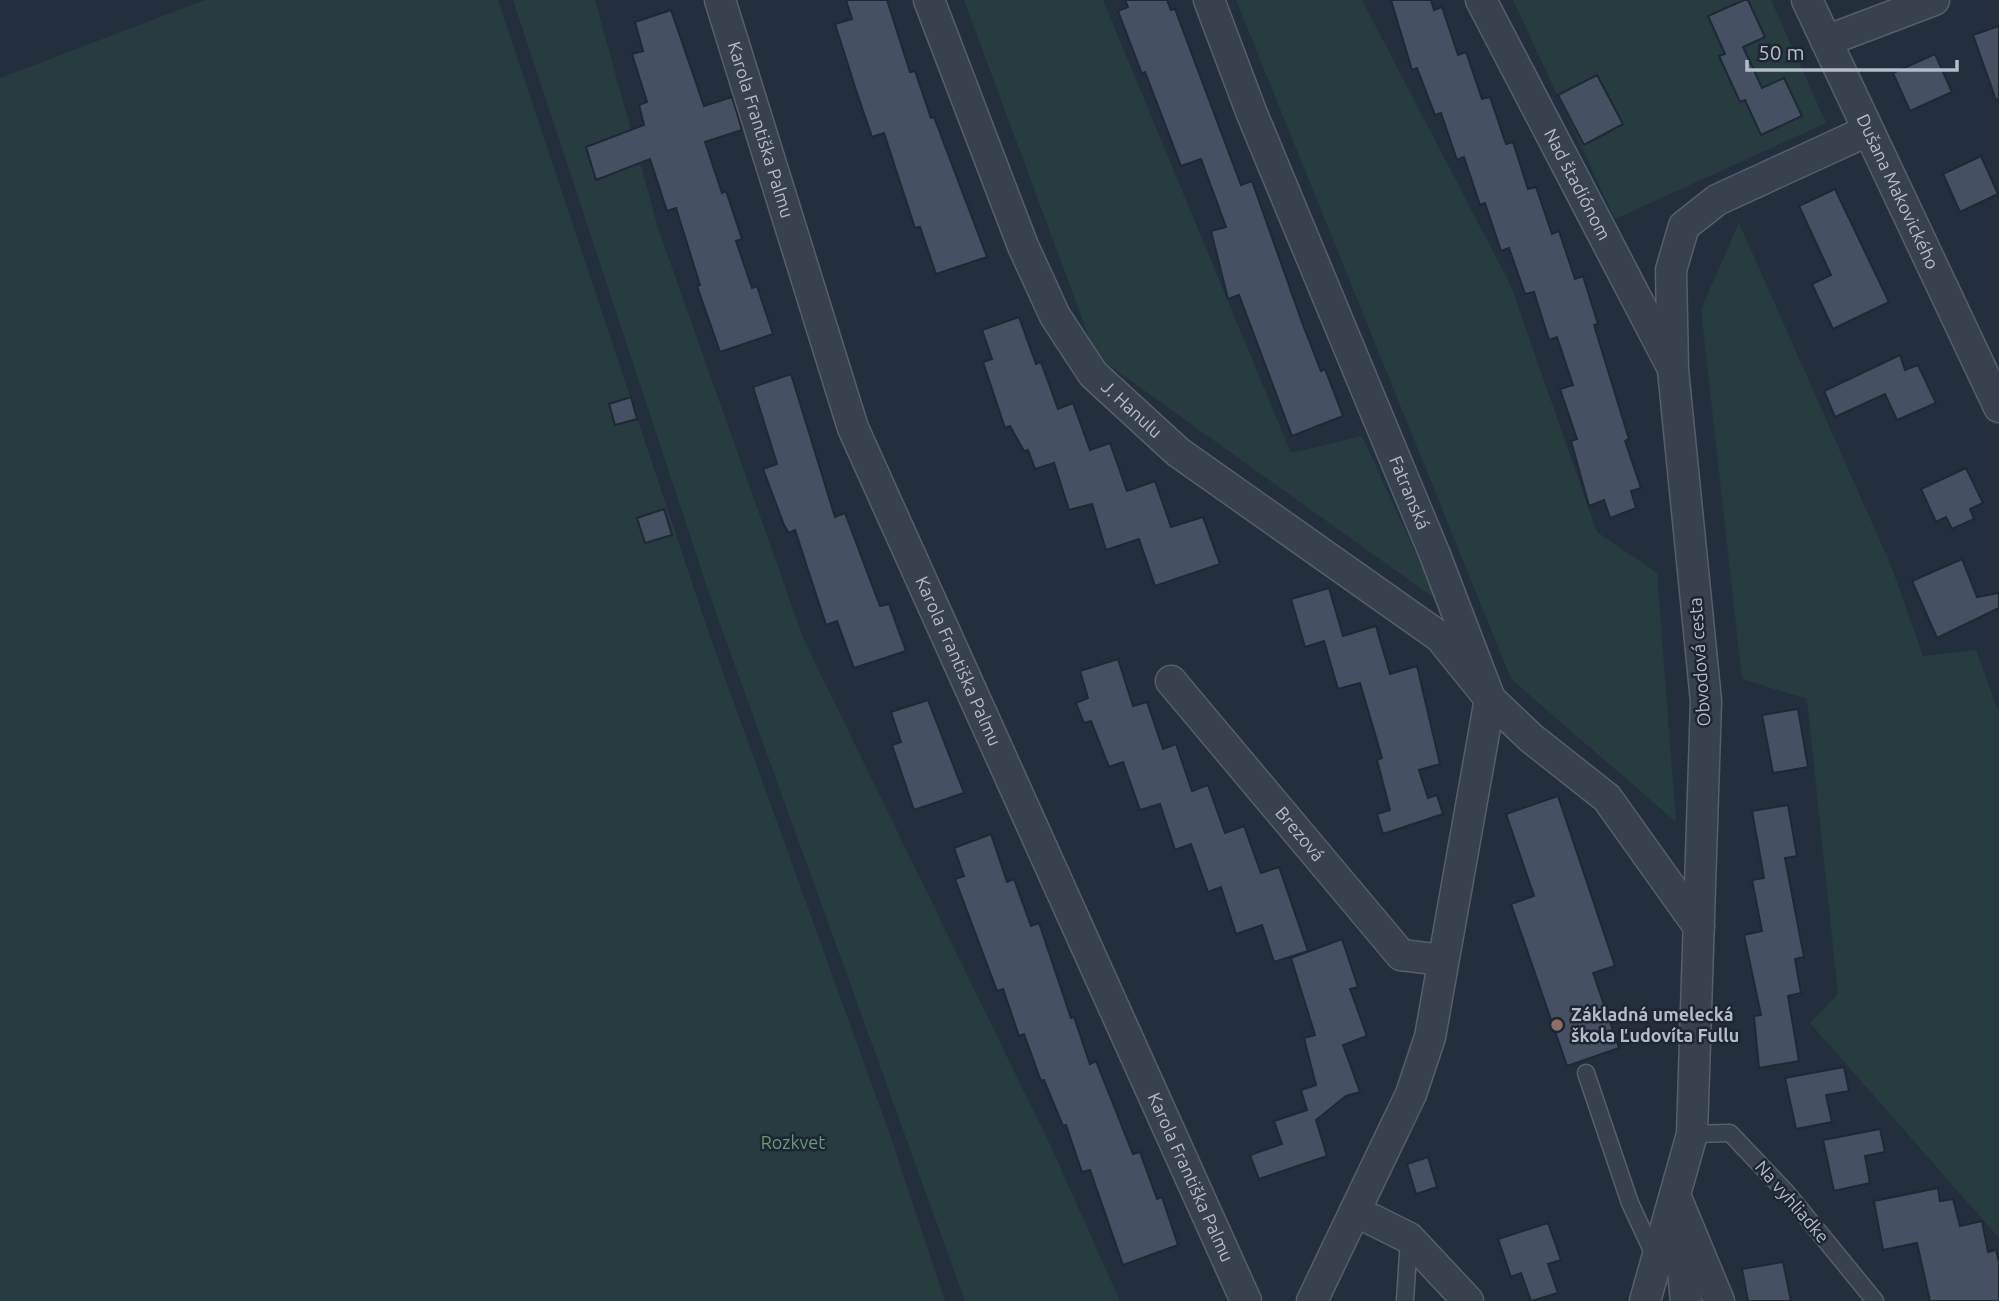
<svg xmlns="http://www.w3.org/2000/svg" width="1999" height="1301" font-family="Ubuntu,sans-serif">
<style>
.green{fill:#263c3f}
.building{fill:#455162;stroke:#1f2835;stroke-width:2}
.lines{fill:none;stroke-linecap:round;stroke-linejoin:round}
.lane-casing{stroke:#565f6c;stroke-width:19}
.street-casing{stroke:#565f6c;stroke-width:33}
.lane{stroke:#38414e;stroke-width:16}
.street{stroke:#38414e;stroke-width:30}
.education-dot{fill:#8d6e63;stroke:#1d2633;stroke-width:2.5}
.labels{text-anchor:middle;stroke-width:5;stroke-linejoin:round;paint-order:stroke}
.street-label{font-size:18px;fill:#b4bcc9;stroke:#1d2633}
.poi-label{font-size:18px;font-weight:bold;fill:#b4bcc9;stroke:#1d2633;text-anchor:start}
.park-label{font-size:18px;fill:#6b9a76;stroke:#1d2633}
</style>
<rect width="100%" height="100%" fill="#242f3e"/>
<!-- green -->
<g class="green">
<path d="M 205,0 L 498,0 L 707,628 L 890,1135 L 945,1301 L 0,1301 L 0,78 Z"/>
<path d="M 513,0 L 595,0 L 659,231 L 804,640 L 1053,1151 L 1120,1301 L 965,1301 L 712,602 Z"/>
<path d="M 964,0 L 1103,0 L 1291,453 L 1362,436 L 1437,600 L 1096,356 Z"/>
<path d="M 1236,0 L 1362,0 L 1511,286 L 1597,532 L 1657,573 L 1676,822 L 1511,679 Z"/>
<path d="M 1513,0 L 1771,0 L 1826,123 L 1615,219 Z"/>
<path d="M 1739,223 L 1892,568 L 1923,656 L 1976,650 L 1999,713 L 1999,1238 L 1810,1023 L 1838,994 L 1807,699 L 1742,679 L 1701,309 Z"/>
</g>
<!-- building -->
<g class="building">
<path d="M 846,0 L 887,0 L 910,72 L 915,71 L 931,118 L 934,117 L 987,257 L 936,274 L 920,227 L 915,228 L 884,133 L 872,137 L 856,90 L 835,24 L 852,19 Z"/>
<path d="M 1125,0 L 1167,0 L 1171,10 L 1175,9 L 1241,185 L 1252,181 L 1303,325 L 1321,371 L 1325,369 L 1343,416 L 1292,436 L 1239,295 L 1228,299 L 1211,231 L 1226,227 L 1201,159 L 1181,166 L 1145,72 L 1142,74 L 1118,11 L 1128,7 Z"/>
<path d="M 1391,0 L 1431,0 L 1434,10 L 1442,7 L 1458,55 L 1466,52 L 1482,99 L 1490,97 L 1506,144 L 1513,142 L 1528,189 L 1536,187 L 1552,234 L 1559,231 L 1575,279 L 1583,276 L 1598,324 L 1594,325 L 1629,439 L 1625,441 L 1641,488 L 1631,491 L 1636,508 L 1610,518 L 1604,500 L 1589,506 L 1571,441 L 1577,439 L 1560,389 L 1573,385 L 1557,337 L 1549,340 L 1534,292 L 1525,294 L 1509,248 L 1501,251 L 1485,203 L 1480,205 L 1464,157 L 1457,160 L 1441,113 L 1435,115 L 1417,68 L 1412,70 Z"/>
<path d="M 1744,0 L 1748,0 L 1765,37 L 1743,47 L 1762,88 L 1784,78 L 1802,116 L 1761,135 L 1745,100 L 1740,102 L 1719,56 L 1725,54 L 1708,16 Z"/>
<path d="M 671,10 L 704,106 L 732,97 L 742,130 L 705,142 L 722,193 L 726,191 L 742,239 L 736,241 L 752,288 L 757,286 L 773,334 L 720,352 L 697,286 L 700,285 L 676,208 L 667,211 L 650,159 L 596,180 L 586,147 L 644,125 L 639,105 L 647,102 L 632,54 L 643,51 L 635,22 Z"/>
<path d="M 1999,26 L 1999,99 L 1996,100 L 1973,35 Z"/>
<path d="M 1935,54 L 1952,92 L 1910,111 L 1893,73 Z"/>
<path d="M 1597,75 L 1623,124 L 1584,145 L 1558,95 Z"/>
<path d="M 1981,156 L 1998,194 L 1960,212 L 1943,174 Z"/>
<path d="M 1835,189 L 1889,302 L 1833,329 L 1812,284 L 1831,275 L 1799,206 Z"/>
<path d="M 1019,317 L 1036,364 L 1041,362 L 1058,409 L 1073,403 L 1090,450 L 1110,443 L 1127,491 L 1155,481 L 1171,527 L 1203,517 L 1220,564 L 1155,586 L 1139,539 L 1106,550 L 1092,504 L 1069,510 L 1054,463 L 1035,469 L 1028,450 L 1024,451 L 1010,426 L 1005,428 L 983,362 L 992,359 L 982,330 Z"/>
<path d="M 1900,355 L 1905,370 L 1918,365 L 1936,403 L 1897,420 L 1885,394 L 1835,417 L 1824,391 Z"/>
<path d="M 791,374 L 835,517 L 845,513 L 880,606 L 889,604 L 906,651 L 854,668 L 837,621 L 826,625 L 795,530 L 789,533 L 784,525 L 763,469 L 777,464 L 753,387 Z"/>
<path d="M 631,397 L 637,419 L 615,425 L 609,404 Z"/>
<path d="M 1966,468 L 1983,503 L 1970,509 L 1974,519 L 1952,529 L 1946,517 L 1936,522 L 1921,489 Z"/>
<path d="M 664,509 L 672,535 L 645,543 L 637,518 Z"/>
<path d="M 1962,559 L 1977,597 L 1999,593 L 1999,608 L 1937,638 L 1912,581 Z"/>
<path d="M 1329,588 L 1343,636 L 1376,626 L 1390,674 L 1417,666 L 1440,764 L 1419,770 L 1428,798 L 1437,795 L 1443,814 L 1383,834 L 1377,814 L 1390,810 L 1377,760 L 1382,758 L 1360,683 L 1338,689 L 1324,641 L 1305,647 L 1291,599 Z"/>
<path d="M 1118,659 L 1133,706 L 1147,702 L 1163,749 L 1176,744 L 1192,791 L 1208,785 L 1225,833 L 1244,826 L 1261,873 L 1279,867 L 1308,951 L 1274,962 L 1262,925 L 1236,934 L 1221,887 L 1208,892 L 1191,844 L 1175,850 L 1160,804 L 1140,810 L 1123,762 L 1109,767 L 1091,721 L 1084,723 L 1076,703 L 1088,698 L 1080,671 Z"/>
<path d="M 928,700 L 964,793 L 914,810 L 892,745 L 901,742 L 891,712 Z"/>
<path d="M 1798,709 L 1808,767 L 1773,773 L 1762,715 Z"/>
<path d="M 1558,796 L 1615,966 L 1593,973 L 1619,1048 L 1567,1066 L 1511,904 L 1534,896 L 1506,814 Z"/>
<path d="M 1788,805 L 1797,856 L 1785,858 L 1804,957 L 1795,959 L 1801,993 L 1788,996 L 1799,1061 L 1759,1068 L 1754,1016 L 1761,1015 L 1744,935 L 1762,931 L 1752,880 L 1764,878 L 1752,811 Z"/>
<path d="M 991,834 L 1007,882 L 1014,879 L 1031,926 L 1039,923 L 1071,1018 L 1074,1017 L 1090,1064 L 1096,1061 L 1133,1154 L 1140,1152 L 1157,1199 L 1162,1197 L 1178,1245 L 1123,1265 L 1090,1170 L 1082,1172 L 1066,1125 L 1063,1126 L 1044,1080 L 1041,1081 L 1024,1034 L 1019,1036 L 1003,989 L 997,991 L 955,879 L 964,876 L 954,848 Z"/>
<path d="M 1342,939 L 1358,987 L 1350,989 L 1367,1036 L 1343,1045 L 1360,1092 L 1346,1096 L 1316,1120 L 1327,1156 L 1259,1179 L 1250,1155 L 1282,1144 L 1274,1121 L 1307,1110 L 1301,1090 L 1316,1085 L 1304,1038 L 1315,1035 L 1291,958 Z"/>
<path d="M 1844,1067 L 1849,1091 L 1826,1095 L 1832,1122 L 1796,1129 L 1785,1078 Z"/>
<path d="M 1880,1129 L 1885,1152 L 1865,1156 L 1870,1183 L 1834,1191 L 1823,1140 Z"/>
<path d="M 1428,1157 L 1437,1187 L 1416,1194 L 1407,1164 Z"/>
<path d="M 1938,1188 L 1940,1201 L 1953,1199 L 1960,1226 L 1982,1221 L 1988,1252 L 1996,1250 L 1999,1262 L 1999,1301 L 1930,1301 L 1917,1243 L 1883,1250 L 1874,1201 Z"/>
<path d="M 1548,1223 L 1561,1260 L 1548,1264 L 1558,1293 L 1531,1301 L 1521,1273 L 1511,1277 L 1498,1239 Z"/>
<path d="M 1783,1262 L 1791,1301 L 1748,1301 L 1742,1269 Z"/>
</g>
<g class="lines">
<!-- lane casing -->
<g class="lane-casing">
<g id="lane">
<path d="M 1586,1073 L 1630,1203 L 1656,1259"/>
<path d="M 1692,1134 L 1730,1133 L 1787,1193 L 1875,1301"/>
<path d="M 1405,1301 L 1409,1238"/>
</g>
</g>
<!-- street casing -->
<g class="street-casing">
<g id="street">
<path id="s1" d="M 720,0 L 853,428 L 1246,1301"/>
<path id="s2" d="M 929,0 L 1023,246 L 1055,316 L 1093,374 L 1178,452 L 1440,637 L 1490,699 L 1430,1037 L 1411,1094 L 1312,1301"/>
<path id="s3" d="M 1209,0 L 1252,114 L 1435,555 L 1490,699 L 1531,738 L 1607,798 L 1699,927"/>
<path id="s4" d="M 1481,0 L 1670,363"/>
<path id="s5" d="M 1807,0 L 1999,407"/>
<path d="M 1826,41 L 1934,0"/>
<path id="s6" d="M 1171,681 L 1401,955 L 1443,960"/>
<path d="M 1675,1195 L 1719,1301"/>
<path d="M 1355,1211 L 1409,1238 L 1468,1301"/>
<path d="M 1678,1223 L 1686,1301"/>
<path d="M 1645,1301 L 1692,1134 L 1706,701 L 1673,370 L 1671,270 L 1684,226 L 1717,200 L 1867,131"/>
</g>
</g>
<!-- lane -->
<use href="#lane" class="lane"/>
<!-- street -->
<use href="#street" class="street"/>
</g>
<!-- markers -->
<circle class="education-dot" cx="1557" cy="1025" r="7"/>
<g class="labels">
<!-- street labels -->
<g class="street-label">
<text dy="6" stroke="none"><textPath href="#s1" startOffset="136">Karola Františka Palmu</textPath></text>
<text dy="6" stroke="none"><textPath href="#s4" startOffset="208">Nad štadiónom</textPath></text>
<text dy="6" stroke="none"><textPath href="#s5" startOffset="212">Dušana Makovického</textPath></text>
<text dy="6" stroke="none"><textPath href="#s2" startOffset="462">J. Hanulu</textPath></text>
<text dy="6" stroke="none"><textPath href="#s3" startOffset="532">Fatranská</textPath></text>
<text dy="6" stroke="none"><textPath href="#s1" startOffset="704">Karola Františka Palmu</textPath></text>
<text transform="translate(1700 662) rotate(-94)" y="6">Obvodová cesta</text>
<text dy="6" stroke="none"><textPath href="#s6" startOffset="200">Brezová</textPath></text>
<text dy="6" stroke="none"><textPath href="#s1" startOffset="1270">Karola Františka Palmu</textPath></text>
<text transform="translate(1792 1202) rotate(49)" y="6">Na vyhliadke</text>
</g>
<!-- poi labels -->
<g class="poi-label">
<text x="1571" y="1021">Základná umelecká<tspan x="1571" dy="21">škola Ľudovíta Fullu</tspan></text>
</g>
<!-- park labels -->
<g class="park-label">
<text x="793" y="1149">Rozkvet</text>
</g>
</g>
<!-- scale -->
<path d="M1747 60v10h210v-10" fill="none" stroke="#b4bcc9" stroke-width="3.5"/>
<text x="1758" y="60" font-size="21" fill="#b4bcc9" stroke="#1d2633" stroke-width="5" paint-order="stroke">50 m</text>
</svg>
